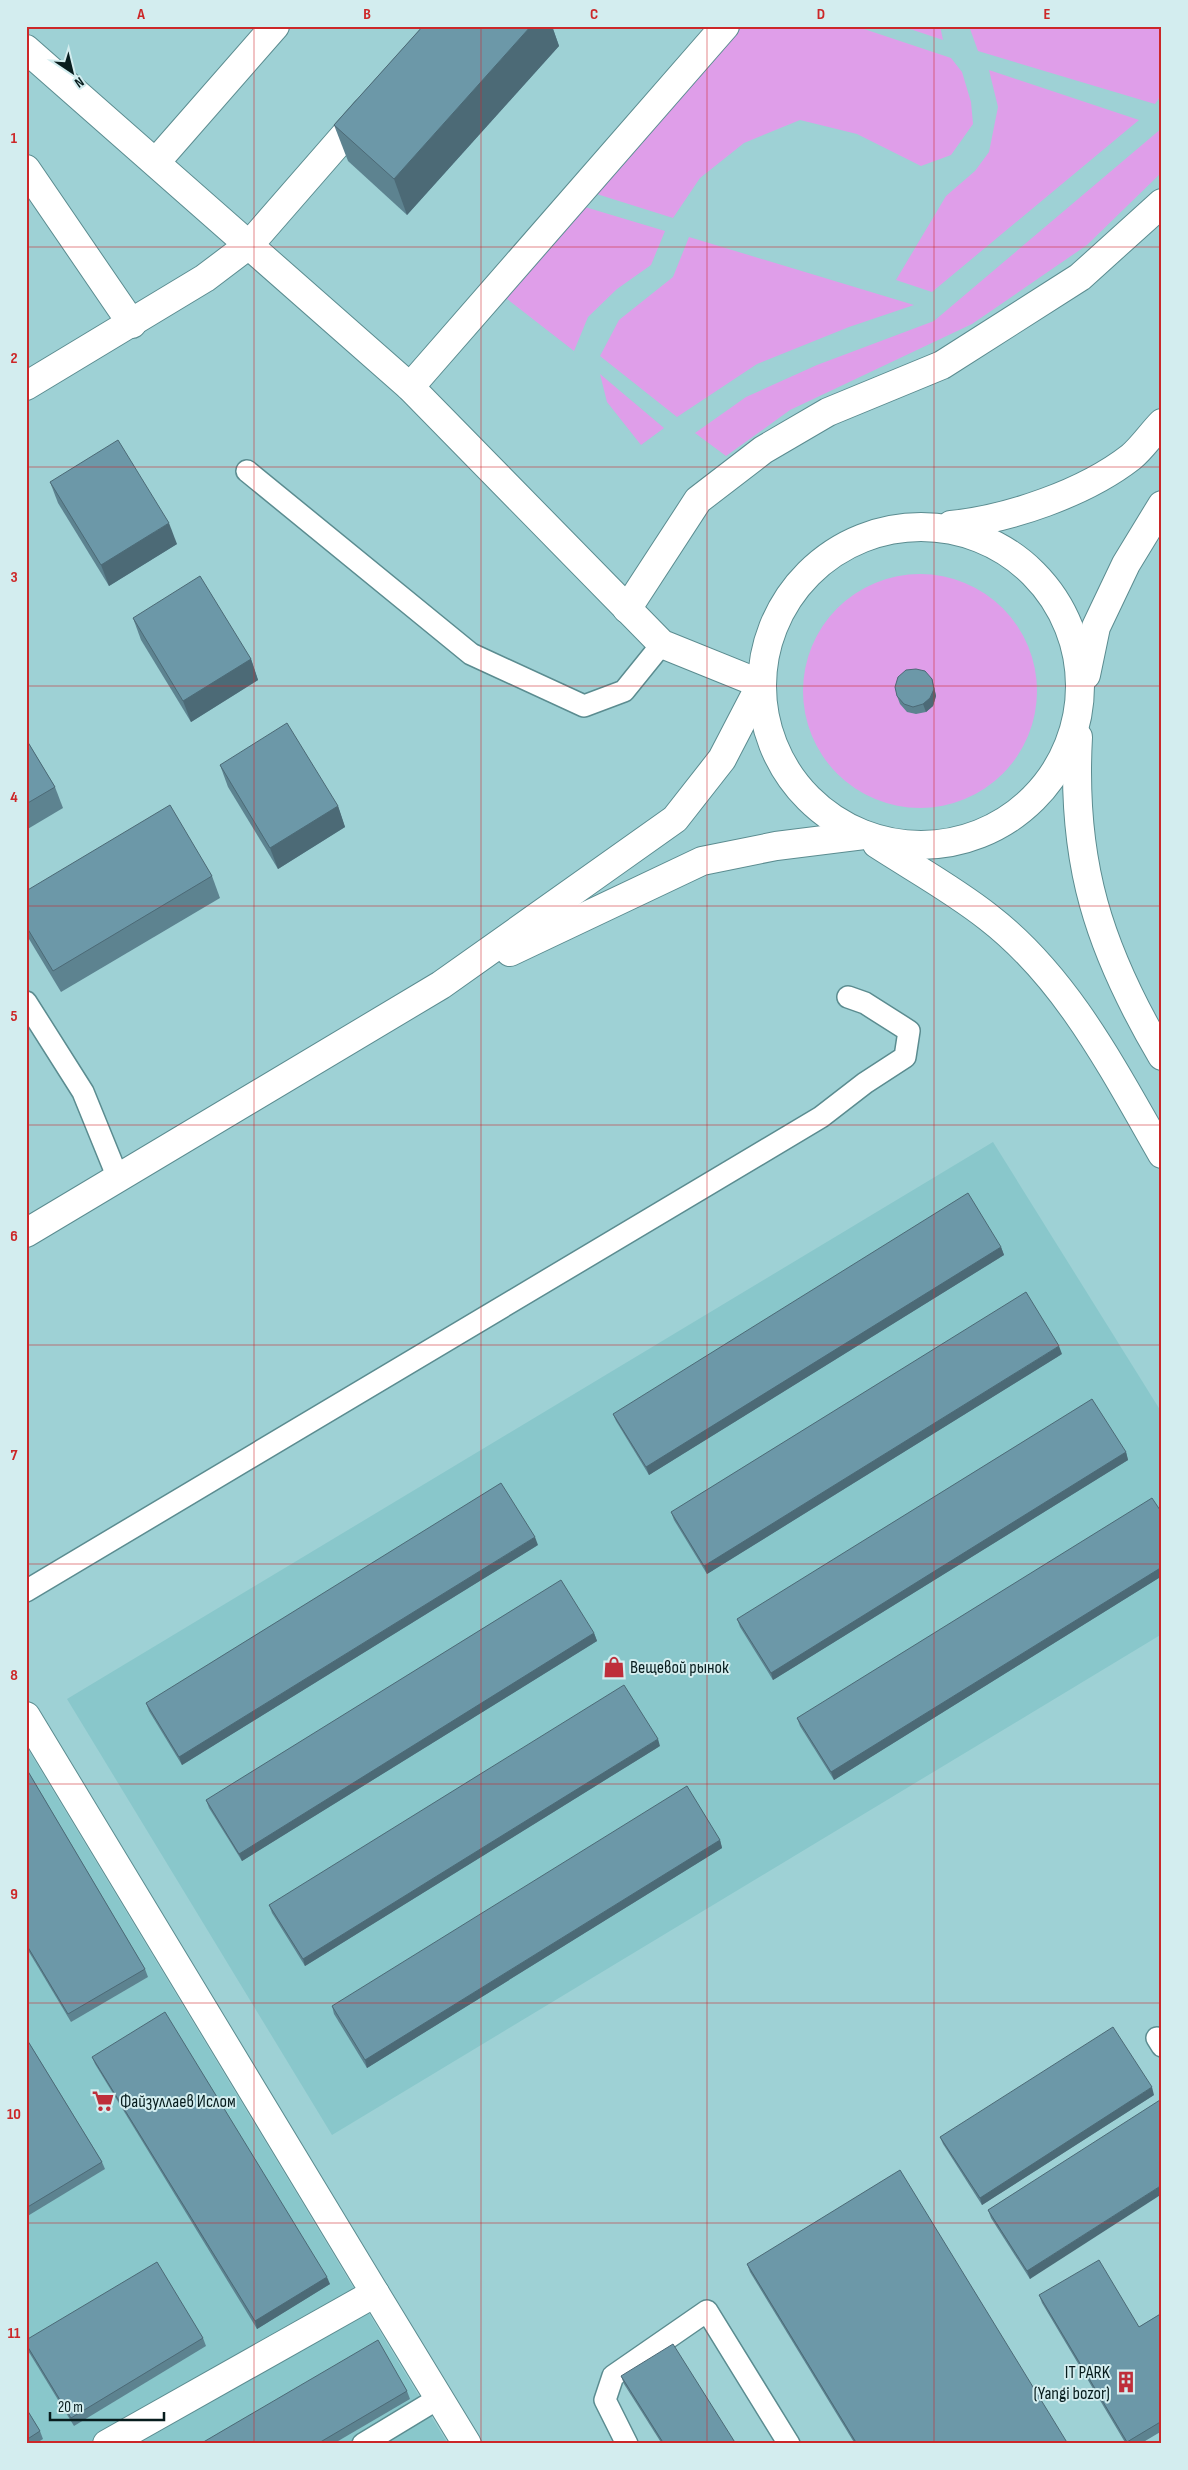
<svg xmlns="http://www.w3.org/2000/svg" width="1188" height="2470" font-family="'Sofia Sans Condensed',sans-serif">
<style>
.built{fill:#89c7cb}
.green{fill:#df9ee9}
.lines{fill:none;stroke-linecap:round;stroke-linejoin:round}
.service-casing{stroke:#5b8c90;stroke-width:24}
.minor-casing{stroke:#5b8c90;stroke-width:30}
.tertiary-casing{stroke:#5b8c90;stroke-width:30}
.primary-casing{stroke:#5b8c90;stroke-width:30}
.service{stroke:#fff;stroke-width:21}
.minor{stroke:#fff;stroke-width:28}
.tertiary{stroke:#fff;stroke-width:28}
.primary{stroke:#fff;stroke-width:28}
.wall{fill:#5d8390}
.shaded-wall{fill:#4c6a76}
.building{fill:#6c98a8;stroke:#4c6a76}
.grid{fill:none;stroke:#cc2728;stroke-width:1;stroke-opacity:0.55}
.labels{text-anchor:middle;stroke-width:4;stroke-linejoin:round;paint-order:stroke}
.poi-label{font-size:18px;fill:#081d1e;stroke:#d3edef;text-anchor:start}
.neatline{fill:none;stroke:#cc2728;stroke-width:2}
.grid-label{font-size:16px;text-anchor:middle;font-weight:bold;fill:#cc2728}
</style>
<rect width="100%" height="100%" fill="#9ed1d5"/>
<!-- built -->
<g class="built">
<path d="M 993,1142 L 1162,1413 L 1162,1634 L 332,2135 L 67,1699 Z"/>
<path d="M 26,1746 L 448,2444 L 26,2444 Z"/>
</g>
<!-- green -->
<g class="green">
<path d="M 727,26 L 855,26 L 951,58 L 962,72 L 971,102 L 973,124 L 951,155 L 921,166 L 857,134 L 800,120 L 744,143 L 700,178 L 673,218 L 584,190 Z"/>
<path d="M 901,26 L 940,26 L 943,40 Z"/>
<path d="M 969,26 L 1162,26 L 1162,94 L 1155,104 L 978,51 Z"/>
<path d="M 989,70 L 1139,120 L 932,292 L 896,280 L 946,196 L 975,171 L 989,152 L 998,107 Z"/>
<path d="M 1162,128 L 1162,172 L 1087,245 L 972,324 L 790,410 L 726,456 L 695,433 L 746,397 L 817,365 L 934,321 Z"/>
<path d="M 575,204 L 665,231 L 651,265 L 617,289 L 588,317 L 574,351 L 498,292 Z"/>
<path d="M 689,237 L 914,305 L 849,327 L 757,364 L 677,417 L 600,356 L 619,320 L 673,277 Z"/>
<path d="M 600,374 L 664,428 L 641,445 L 607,402 Z"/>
<circle cx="920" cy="691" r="117"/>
</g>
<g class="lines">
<!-- service casing -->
<g class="service-casing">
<g id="service">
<path d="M 247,471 L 471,654 L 584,706 L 624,691 L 662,644"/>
<path d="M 26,1002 L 83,1092 L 118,1178"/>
<path d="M 26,1591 L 821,1117 L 865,1083 L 905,1057 L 909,1031 L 865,1003 L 848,997"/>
<path d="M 1157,2038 L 1162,2046"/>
<path d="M 363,2444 L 439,2398"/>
<path d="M 627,2444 L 605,2400 L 613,2376 L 707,2311 L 789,2444"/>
</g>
</g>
<!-- minor casing -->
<g class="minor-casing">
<g id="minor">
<path d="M 26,49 L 410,387 L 662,644 L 761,684"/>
<path d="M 156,162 L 275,26"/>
<path d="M 26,169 L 132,324"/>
<path d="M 26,386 L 205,278 L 250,244 L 365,112"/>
<path d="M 410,387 L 725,26"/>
<path d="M 627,609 L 698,500 L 763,450 L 828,412 L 942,365 L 1080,277 L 1162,203"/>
<path d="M 26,1716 L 375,2293 L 107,2444"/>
<path d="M 375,2293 L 467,2444"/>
</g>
</g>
<!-- tertiary casing -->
<g class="tertiary-casing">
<g id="tertiary">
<path d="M 510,952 L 702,861 L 776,846 L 864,835"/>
<path d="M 26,1233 L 441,985 L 675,819 L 722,759 L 761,684"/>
</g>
</g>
<!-- primary casing -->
<g class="primary-casing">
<g id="primary">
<path d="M 951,525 C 1009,519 1085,493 1131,457 C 1142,448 1152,433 1162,423"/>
<circle cx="921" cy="686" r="159"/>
<path d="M 1086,675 L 1096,627 L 1126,564 L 1162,505"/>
<path d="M 1078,737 C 1071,863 1099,949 1162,1056"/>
<path d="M 877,844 C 914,868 954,890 988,917 C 1067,978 1113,1069 1162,1154"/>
</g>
</g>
<!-- service -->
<use href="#service" class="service"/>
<!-- minor -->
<use href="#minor" class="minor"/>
<!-- tertiary -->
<use href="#tertiary" class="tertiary"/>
<!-- primary -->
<use href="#primary" class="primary"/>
</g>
<!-- wall -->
<g class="wall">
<path d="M 423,26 L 552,26 L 559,46 L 407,215 L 348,161 L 334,125 Z"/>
<path d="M 50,482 L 177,544 L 109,586 L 58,503 Z"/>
<path d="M 133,618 L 251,659 L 258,680 L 191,722 L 141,640 Z"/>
<path d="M 934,687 L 936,696 L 933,706 L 926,712 L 916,714 L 907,712 L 900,704 L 897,696 Z"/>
<path d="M 26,739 L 55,787 L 63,808 L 26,830 Z"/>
<path d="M 220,765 L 338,806 L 345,827 L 278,869 L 228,787 Z"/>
<path d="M 212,876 L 220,898 L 61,992 L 26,934 L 26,891 Z"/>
<path d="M 1001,1247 L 1004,1255 L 649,1475 L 616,1421 L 613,1414 Z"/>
<path d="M 1062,1354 L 707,1574 L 674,1520 L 671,1512 Z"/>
<path d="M 1126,1452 L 1128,1460 L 773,1680 L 740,1627 L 737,1619 Z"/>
<path d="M 1162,1513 L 1162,1576 L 834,1780 L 800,1726 L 797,1718 Z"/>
<path d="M 538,1545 L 182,1765 L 149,1711 L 146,1703 Z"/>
<path d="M 594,1633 L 597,1641 L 242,1861 L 209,1808 L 206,1800 Z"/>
<path d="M 660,1746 L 305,1966 L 272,1913 L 269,1905 Z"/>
<path d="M 26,1768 L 145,1969 L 148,1977 L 71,2022 L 26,1947 Z"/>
<path d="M 720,1840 L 722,1848 L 367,2068 L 334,2014 L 332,2006 Z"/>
<path d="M 26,2038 L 102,2162 L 105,2169 L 26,2217 Z"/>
<path d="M 92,2057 L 330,2284 L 257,2329 L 95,2064 Z"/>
<path d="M 1154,2095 L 982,2205 L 943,2144 L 940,2137 Z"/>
<path d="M 1162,2102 L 1030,2279 L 991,2218 L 988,2210 Z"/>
<path d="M 747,2264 L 1068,2444 L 855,2444 L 750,2272 Z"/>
<path d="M 1039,2295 L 1139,2327 L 1162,2313 L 1162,2431 L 1140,2444 L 1126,2444 L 1042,2303 Z"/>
<path d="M 203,2338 L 206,2346 L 74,2426 L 27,2349 L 26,2345 L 26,2340 Z"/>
<path d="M 621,2376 L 736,2444 L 662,2444 L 624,2384 Z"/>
<path d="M 407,2391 L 410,2399 L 333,2444 L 200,2444 Z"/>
<path d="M 26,2408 L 40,2431 L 43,2439 L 35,2444 L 26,2444 Z"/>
</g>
<!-- shaded-wall -->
<g class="shaded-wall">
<path d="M 531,26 L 552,26 L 559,46 L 407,215 L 394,179 Z"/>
<path d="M 169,523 L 177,544 L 109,586 L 101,565 Z"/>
<path d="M 251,659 L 258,680 L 191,722 L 183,701 Z"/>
<path d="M 932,679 L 934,687 L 936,696 L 933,706 L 926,712 L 923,704 Z"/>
<path d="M 338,806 L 345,827 L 278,869 L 270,848 Z"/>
<path d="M 1001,1247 L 1004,1255 L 649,1475 L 646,1467 Z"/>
<path d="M 1059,1346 L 1062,1354 L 707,1574 L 704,1566 Z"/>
<path d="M 1126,1452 L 1128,1460 L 773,1680 L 771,1673 Z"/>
<path d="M 535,1537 L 538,1545 L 182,1765 L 179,1757 Z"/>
<path d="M 1162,1567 L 1162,1576 L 834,1780 L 831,1772 Z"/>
<path d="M 594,1633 L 597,1641 L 242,1861 L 239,1854 Z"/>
<path d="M 658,1739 L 660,1746 L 305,1966 L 303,1959 Z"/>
<path d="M 720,1840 L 722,1848 L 367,2068 L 365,2060 Z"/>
<path d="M 1152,2087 L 1154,2095 L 982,2205 L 980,2198 Z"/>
<path d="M 1162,2185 L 1162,2194 L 1030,2279 L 1027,2271 Z"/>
<path d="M 327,2277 L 330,2284 L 257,2329 L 255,2321 Z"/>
</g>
<!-- building -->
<g class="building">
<path d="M 423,26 L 531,26 L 394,179 L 334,125 Z"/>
<path d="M 118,440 L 169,523 L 101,565 L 50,482 Z"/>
<path d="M 200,576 L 251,659 L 183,701 L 133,618 Z"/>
<path d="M 916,669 L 925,671 L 932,679 L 934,689 L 930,698 L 923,704 L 913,707 L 904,704 L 897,696 L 895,687 L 898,677 L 906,670 Z"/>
<path d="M 287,723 L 338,806 L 270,848 L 220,765 Z"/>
<path d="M 26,739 L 55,787 L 26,804 Z"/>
<path d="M 170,805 L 212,876 L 53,971 L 26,926 L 26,891 Z"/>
<path d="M 968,1193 L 1001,1247 L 646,1467 L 613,1414 Z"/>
<path d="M 1026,1292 L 1059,1346 L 704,1566 L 671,1512 Z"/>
<path d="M 1092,1399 L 1126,1452 L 771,1673 L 737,1619 Z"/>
<path d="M 501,1483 L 535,1537 L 179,1757 L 146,1703 Z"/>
<path d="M 1152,1498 L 1162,1513 L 1162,1567 L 831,1772 L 797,1718 Z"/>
<path d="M 561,1580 L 594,1633 L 239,1854 L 206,1800 Z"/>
<path d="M 624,1685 L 658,1739 L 303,1959 L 269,1905 Z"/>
<path d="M 26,1768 L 145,1969 L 68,2014 L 26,1944 Z"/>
<path d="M 687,1786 L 720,1840 L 365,2060 L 332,2006 Z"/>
<path d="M 165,2012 L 327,2277 L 255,2321 L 92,2057 Z"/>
<path d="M 1113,2027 L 1152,2087 L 980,2198 L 940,2137 Z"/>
<path d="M 26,2038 L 102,2162 L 26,2208 Z"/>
<path d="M 1160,2100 L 1162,2102 L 1162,2185 L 1027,2271 L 988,2210 Z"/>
<path d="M 900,2170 L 1068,2444 L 857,2444 L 747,2264 Z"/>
<path d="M 1099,2260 L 1139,2327 L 1162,2313 L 1162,2421 L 1127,2442 L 1039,2295 Z"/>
<path d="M 157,2262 L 203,2338 L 71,2418 L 26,2344 L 26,2340 Z"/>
<path d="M 378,2340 L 407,2391 L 317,2444 L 200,2444 Z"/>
<path d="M 673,2344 L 736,2444 L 664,2444 L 621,2376 Z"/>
<path d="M 26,2408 L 40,2431 L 26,2440 Z"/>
</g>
<!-- grid -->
<path class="grid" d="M 254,26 L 254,2444M 481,26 L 481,2444M 707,26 L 707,2444M 934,26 L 934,2444M 26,247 L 1162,247M 26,467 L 1162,467M 26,686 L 1162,686M 26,906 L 1162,906M 26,1125 L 1162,1125M 26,1345 L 1162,1345M 26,1564 L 1162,1564M 26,1784 L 1162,1784M 26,2003 L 1162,2003M 26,2223 L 1162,2223"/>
<!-- icons -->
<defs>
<g id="shop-bare" transform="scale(1.725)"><path d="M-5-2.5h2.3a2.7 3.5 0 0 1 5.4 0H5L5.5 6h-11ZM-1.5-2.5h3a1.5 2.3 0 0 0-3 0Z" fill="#be2e3a" stroke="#d3edef" stroke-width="2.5" paint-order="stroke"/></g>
<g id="supermarket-bare" transform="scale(1.725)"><path d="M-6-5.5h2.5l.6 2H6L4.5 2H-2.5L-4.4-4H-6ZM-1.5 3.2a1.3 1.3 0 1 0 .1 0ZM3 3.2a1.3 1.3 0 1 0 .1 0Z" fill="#be2e3a" stroke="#d3edef" stroke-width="2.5" paint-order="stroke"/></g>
<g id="building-bare" transform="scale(1.725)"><path d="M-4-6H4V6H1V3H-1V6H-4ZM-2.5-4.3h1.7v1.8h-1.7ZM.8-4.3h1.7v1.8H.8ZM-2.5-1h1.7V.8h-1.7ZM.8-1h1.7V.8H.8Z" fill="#be2e3a" stroke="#d3edef" stroke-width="2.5" paint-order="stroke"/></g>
</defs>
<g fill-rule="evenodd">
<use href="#shop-bare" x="614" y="1667"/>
<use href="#supermarket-bare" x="103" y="2101"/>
<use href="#building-bare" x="1126" y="2382"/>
</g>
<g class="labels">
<!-- poi labels -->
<g class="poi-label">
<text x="630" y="1673">Вещевой рынок</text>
<text x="120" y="2107">Файзуллаев Ислом</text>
<text x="1110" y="2378" text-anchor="end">IT PARK<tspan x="1110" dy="21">(Yangi bozor)</tspan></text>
</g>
</g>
<!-- border -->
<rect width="1188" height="2470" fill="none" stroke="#d3edef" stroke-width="55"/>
<!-- north arrow -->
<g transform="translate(72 72) rotate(145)" stroke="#d3edef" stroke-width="4" paint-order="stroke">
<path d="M0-4L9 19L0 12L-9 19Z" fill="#081d1e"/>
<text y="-8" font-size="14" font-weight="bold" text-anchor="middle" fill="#081d1e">N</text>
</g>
<!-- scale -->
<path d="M50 2412v8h114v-8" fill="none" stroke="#081d1e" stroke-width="2.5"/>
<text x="58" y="2412" font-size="15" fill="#081d1e" stroke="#d3edef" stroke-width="4" paint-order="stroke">20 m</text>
<rect x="28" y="28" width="1132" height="2414" class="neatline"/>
<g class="grid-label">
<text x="141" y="19">A</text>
<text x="367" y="19">B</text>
<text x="594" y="19">C</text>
<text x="821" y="19">D</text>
<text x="1047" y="19">E</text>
<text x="14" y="143">1</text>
<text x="14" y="363">2</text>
<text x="14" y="582">3</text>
<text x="14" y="802">4</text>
<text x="14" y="1021">5</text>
<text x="14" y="1241">6</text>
<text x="14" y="1460">7</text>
<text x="14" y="1680">8</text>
<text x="14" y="1899">9</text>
<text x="14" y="2119">10</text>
<text x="14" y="2338">11</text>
</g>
</svg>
